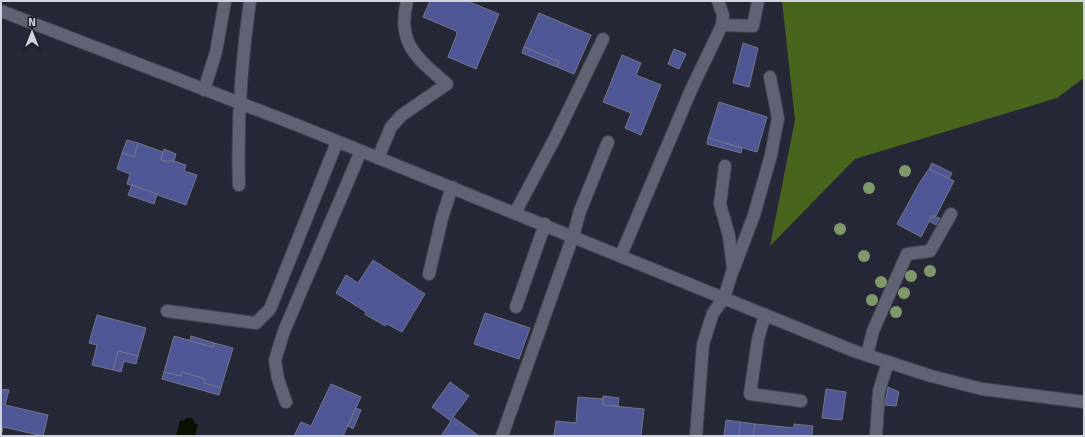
<svg xmlns="http://www.w3.org/2000/svg" width="1085" height="437" font-family="Signika,sans-serif">
<style>
.forest{fill:#48641d}
.water{fill:#091100}
.building{fill:#505797;stroke:#737687}
.lines{fill:none;stroke-linecap:round;stroke-linejoin:round}
.minor-casing{stroke:#424450;stroke-width:14}
.minor{stroke:#606374;stroke-width:12}
.tree{fill:#80996a}
</style>
<rect width="100%" height="100%" fill="#262837"/>
<!-- forest -->
<path class="forest" d="M 782,1 L 1084,1 L 1084,78 L 1057,98 L 855,159 L 770,246 L 795,120 Z"/>
<!-- water -->
<path class="water" d="M 186,418 L 192,418 L 195,424 L 198,424 L 195,436 L 176,436 L 180,420 L 183,421 Z"/>
<!-- building -->
<g class="building">
<path d="M 430,1 L 467,1 L 499,14 L 476,69 L 448,57 L 457,34 L 456,31 L 423,17 Z"/>
<path d="M 539,13 L 591,35 L 574,74 L 557,67 L 559,62 L 524,47 Z"/>
<path d="M 743,43 L 758,48 L 749,87 L 733,83 Z"/>
<path d="M 524,47 L 559,62 L 557,67 L 522,53 Z"/>
<path d="M 674,49 L 686,54 L 679,69 L 668,64 Z"/>
<path d="M 622,55 L 641,63 L 636,75 L 661,85 L 641,135 L 625,128 L 631,113 L 603,102 Z"/>
<path d="M 719,102 L 767,117 L 757,152 L 708,138 Z"/>
<path d="M 708,138 L 742,148 L 741,153 L 707,144 Z"/>
<path d="M 127,140 L 138,143 L 134,157 L 122,153 Z"/>
<path d="M 138,143 L 163,152 L 161,160 L 169,162 L 170,160 L 174,161 L 186,165 L 184,171 L 197,175 L 186,205 L 127,184 L 130,174 L 117,169 L 122,153 L 134,157 Z"/>
<path d="M 164,149 L 176,154 L 174,161 L 170,160 L 169,162 L 161,160 Z"/>
<path d="M 932,163 L 952,173 L 949,179 L 929,169 Z"/>
<path d="M 929,169 L 954,181 L 936,216 L 932,216 L 921,237 L 897,224 L 920,182 Z"/>
<path d="M 132,185 L 157,194 L 154,204 L 128,195 Z"/>
<path d="M 932,216 L 940,218 L 936,225 L 929,221 Z"/>
<path d="M 373,260 L 425,294 L 402,332 L 387,324 L 385,326 L 365,314 L 366,312 L 336,293 L 346,275 L 358,283 Z"/>
<path d="M 485,313 L 530,328 L 519,359 L 474,344 Z"/>
<path d="M 97,315 L 146,328 L 138,356 L 118,351 L 113,370 L 92,365 L 97,345 L 89,343 Z"/>
<path d="M 174,336 L 213,347 L 214,343 L 233,348 L 221,388 L 204,383 L 205,379 L 182,372 L 181,376 L 164,372 Z"/>
<path d="M 191,336 L 214,343 L 213,347 L 190,341 Z"/>
<path d="M 118,351 L 138,356 L 136,364 L 124,361 L 121,372 L 113,370 Z"/>
<path d="M 164,372 L 181,376 L 182,372 L 205,379 L 204,383 L 221,388 L 219,395 L 162,379 Z"/>
<path d="M 450,382 L 469,396 L 453,417 L 479,436 L 441,436 L 451,421 L 432,407 Z"/>
<path d="M 331,384 L 361,397 L 343,436 L 294,436 L 301,422 L 311,426 Z"/>
<path d="M 888,387 L 899,392 L 896,406 L 885,405 Z"/>
<path d="M 1,389 L 9,390 L 5,405 L 48,415 L 43,436 L 3,427 L 1,436 Z"/>
<path d="M 826,389 L 846,392 L 842,420 L 822,418 Z"/>
<path d="M 603,396 L 619,398 L 618,406 L 603,405 Z"/>
<path d="M 578,397 L 603,399 L 603,405 L 644,409 L 641,436 L 554,436 L 556,421 L 576,423 Z"/>
<path d="M 356,408 L 361,410 L 353,429 L 348,426 Z"/>
<path d="M 726,420 L 740,422 L 739,436 L 724,435 Z"/>
<path d="M 740,422 L 755,424 L 753,436 L 739,436 Z"/>
<path d="M 755,424 L 794,428 L 794,424 L 813,426 L 812,436 L 753,436 Z"/>
</g>
<g class="lines">
<!-- minor casing -->
<g class="minor-casing">
<g id="minor">
<path d="M 1,11 L 297,125 L 854,351 L 931,376 L 982,389 L 1084,402"/>
<path d="M 722,25 L 753,26 L 758,1"/>
<path d="M 204,90 L 216,52 L 225,1"/>
<path d="M 378,158 L 391,127 L 402,115 L 447,84 C 418,59 396,44 407,1"/>
<path d="M 239,185 C 237,123 241,63 250,1"/>
<path d="M 515,213 L 555,138 L 603,39"/>
<path d="M 621,255 L 691,90 L 722,25 L 723,15 L 718,1"/>
<path d="M 734,268 L 754,215 L 771,155 L 778,118 L 770,77"/>
<path d="M 429,274 L 442,218 L 452,187"/>
<path d="M 516,307 L 545,224"/>
<path d="M 167,311 L 256,323 L 270,309 L 337,142"/>
<path d="M 765,315 L 758,339 L 750,394 L 801,401"/>
<path d="M 867,355 L 873,331 L 907,254 L 930,251 L 951,214"/>
<path d="M 286,402 L 278,379 L 275,360 L 284,331 L 361,151"/>
<path d="M 502,436 L 573,236 L 580,211 L 608,142"/>
<path d="M 696,436 L 703,344 L 713,313 L 724,298 L 733,269 L 729,236 L 720,204 L 725,166"/>
<path d="M 876,436 L 879,391 L 888,362"/>
</g>
</g>
<!-- minor -->
<use href="#minor" class="minor"/>
</g>
<!-- trees -->
<g class="tree">
<circle cx="905" cy="171" r="6"/>
<circle cx="869" cy="188" r="6"/>
<circle cx="840" cy="229" r="6"/>
<circle cx="864" cy="256" r="6"/>
<circle cx="930" cy="271" r="6"/>
<circle cx="911" cy="276" r="6"/>
<circle cx="881" cy="282" r="6"/>
<circle cx="904" cy="293" r="6"/>
<circle cx="872" cy="300" r="6"/>
<circle cx="896" cy="312" r="6"/>
</g>
<!-- border -->
<rect width="1085" height="437" fill="none" stroke="#d2d4dd" stroke-width="4"/>
<!-- north arrow -->
<g transform="translate(32 32)" stroke="#1c1e2c" stroke-width="3" paint-order="stroke">
<path d="M0-3L7 15L0 10L-7 15Z" fill="#d2d4dd"/>
<text y="-6" font-size="11" font-weight="bold" text-anchor="middle" fill="#d2d4dd">N</text>
</g>
</svg>
